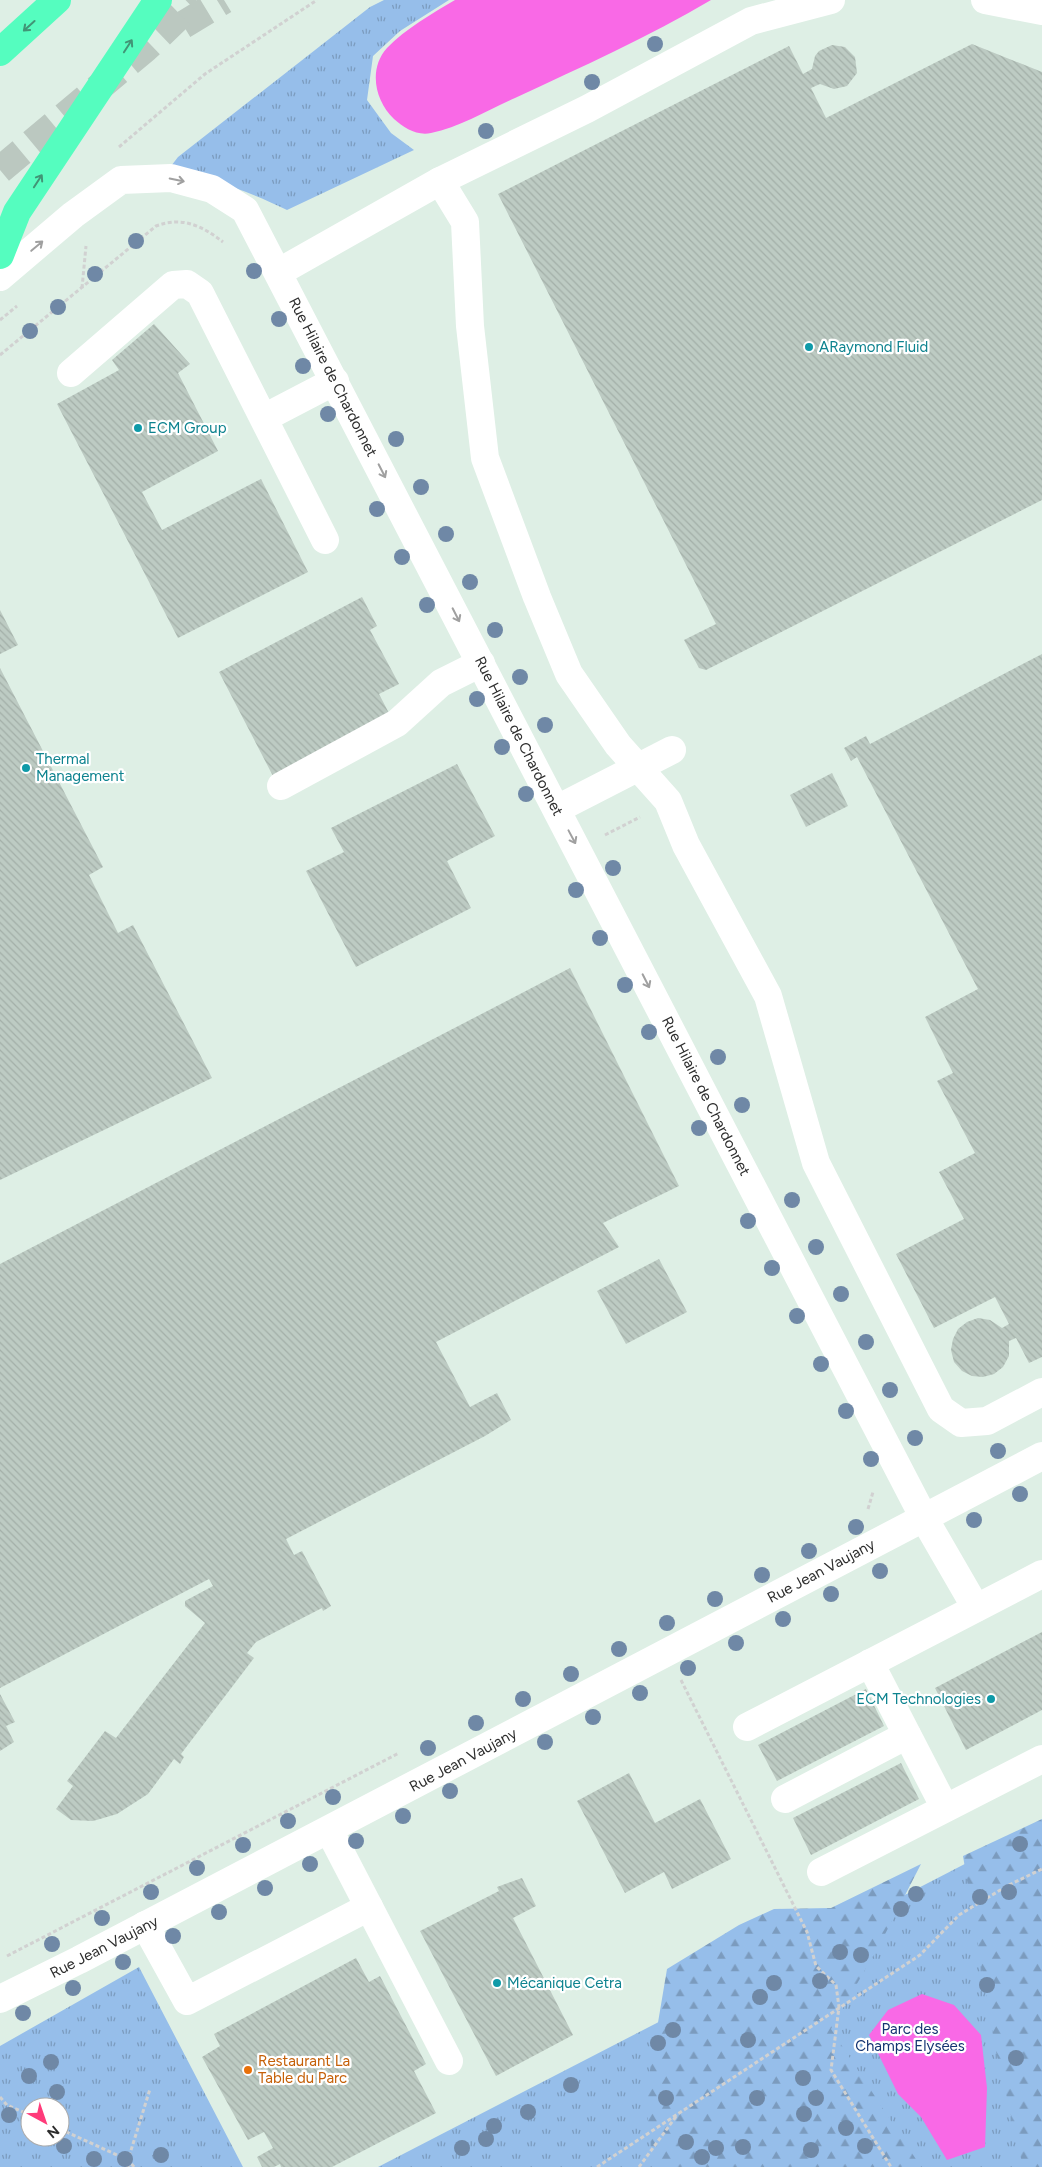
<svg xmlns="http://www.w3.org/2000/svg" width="1042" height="2167" font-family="Figtree,sans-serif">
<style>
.grass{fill:url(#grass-tufts);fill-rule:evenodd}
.forest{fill:url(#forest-firs)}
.water{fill:#f969e6}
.building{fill:url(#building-back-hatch)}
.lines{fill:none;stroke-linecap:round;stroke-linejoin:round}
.highway-tunnel{stroke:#bbc8c0;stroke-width:28;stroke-dasharray:28 14;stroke-linecap:butt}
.path{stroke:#d1d1d1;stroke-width:3;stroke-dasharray:4 2.5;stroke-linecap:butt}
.minor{stroke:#fff;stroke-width:28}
.major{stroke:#55fdbf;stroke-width:28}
.tree{fill:#6f88a6}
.oneway{stroke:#419576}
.oneway2{stroke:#a0a0a0}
.culture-dot{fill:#0f9aa8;stroke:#fff;stroke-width:2}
.food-dot{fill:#e8710a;stroke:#fff;stroke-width:2}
.labels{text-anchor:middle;stroke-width:4.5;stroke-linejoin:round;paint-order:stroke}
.culture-label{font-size:15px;fill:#0d838f;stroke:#fff;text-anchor:start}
.street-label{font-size:15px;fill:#2d2d2d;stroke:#fff}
.park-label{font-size:15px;fill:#143472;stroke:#fff}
.food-label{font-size:15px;fill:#c56008;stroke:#fff;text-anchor:start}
</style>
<defs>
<pattern id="grass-tufts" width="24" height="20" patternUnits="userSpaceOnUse" patternTransform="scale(1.25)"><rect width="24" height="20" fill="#96beea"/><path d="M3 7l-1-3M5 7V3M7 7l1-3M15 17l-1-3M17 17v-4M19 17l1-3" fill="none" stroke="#7b9bbe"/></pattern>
<pattern id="forest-firs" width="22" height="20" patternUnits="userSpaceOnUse" patternTransform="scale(1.25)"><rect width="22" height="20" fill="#96beea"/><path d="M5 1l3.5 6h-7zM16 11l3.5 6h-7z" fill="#7b9bbe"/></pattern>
<pattern id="building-back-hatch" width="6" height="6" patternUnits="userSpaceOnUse" patternTransform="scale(1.25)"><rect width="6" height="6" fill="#bdcbc3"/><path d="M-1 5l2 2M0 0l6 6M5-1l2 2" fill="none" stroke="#a3afa8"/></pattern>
</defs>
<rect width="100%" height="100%" fill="#deefe5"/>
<!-- grass -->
<g class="grass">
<path d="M 384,0 L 449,0 L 400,31 L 373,56 L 367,100 L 391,133 L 414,150 L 287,210 C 246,190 213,179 168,170 L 178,157 L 370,7 Z"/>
<path d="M 1042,1824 L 1042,2167 L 378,2167 Z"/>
<path d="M 139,1967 L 243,2167 L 0,2167 L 0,2046 ZM 30,2107 L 60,2107 L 60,2137 L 30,2137 Z"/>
</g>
<!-- forest -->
<g class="forest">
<path d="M 1042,1819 L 1042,2167 L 1023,2167 L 995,2047 L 963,1856 Z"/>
<path d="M 921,1864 L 881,1942 L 831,2029 L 921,2167 L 655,2167 L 645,2100 L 667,1969 L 739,1925 L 774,1909 L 831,1908 Z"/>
</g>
<!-- water -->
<g class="water">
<path d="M 455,0 L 711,0 C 649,37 581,67 515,98 C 488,110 460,127 431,133 C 417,136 404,128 394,119 C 375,101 368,69 387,48 C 405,29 433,13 455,0 Z"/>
<path d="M 922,1994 L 954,2005 L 981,2035 L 987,2088 L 985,2147 L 947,2160 L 921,2117 L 898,2094 L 869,2035 L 888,2010 Z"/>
</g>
<!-- building -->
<g class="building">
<path d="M 972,44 L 1042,72 L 1042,500 L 706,670 L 699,668 L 684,640 L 716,624 L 498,194 L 789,46 L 803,74 L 812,69 L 815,56 L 819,51 L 832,45 L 845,47 L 855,57 L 857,73 L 847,86 L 834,89 L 820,84 L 811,88 L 826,118 Z"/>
<path d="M 154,324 L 190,364 L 178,373 L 218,451 L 142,492 L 162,530 L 261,479 L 308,572 L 178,638 L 57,404 L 119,370 L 112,360 Z"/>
<path d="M 362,597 L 377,626 L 370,630 L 399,684 L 379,694 L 391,717 L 274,778 L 219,672 Z"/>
<path d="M 0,610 L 18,645 L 0,654 Z"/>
<path d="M 1042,654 L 1042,1357 L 1029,1363 L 1016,1338 L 1009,1341 L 1009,1356 L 1003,1367 L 994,1374 L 983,1377 L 972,1376 L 962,1371 L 954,1362 L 951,1350 L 953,1339 L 958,1329 L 967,1322 L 978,1318 L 990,1320 L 1002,1328 L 1009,1324 L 995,1297 L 934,1328 L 896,1254 L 964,1219 L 939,1172 L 975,1153 L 937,1081 L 953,1073 L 925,1017 L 978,989 L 857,757 L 851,761 L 844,748 L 866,736 L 870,744 Z"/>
<path d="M 0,668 L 103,867 L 89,875 L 118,933 L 133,925 L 212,1078 L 0,1180 Z"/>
<path d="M 457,764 L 495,836 L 447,861 L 471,908 L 356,967 L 306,871 L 344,852 L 331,828 Z"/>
<path d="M 832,773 L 848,806 L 806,827 L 790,795 Z"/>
<path d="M 570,968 L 679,1186 L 603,1223 L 619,1247 L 436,1342 L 470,1407 L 497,1393 L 511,1420 L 485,1436 L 286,1539 L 294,1555 L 302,1551 L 331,1606 L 323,1611 L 322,1608 L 256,1642 L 247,1653 L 254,1658 L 181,1754 L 184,1757 L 180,1764 L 174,1759 L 148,1794 L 117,1814 L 93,1821 L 71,1820 L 56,1809 L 73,1786 L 67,1781 L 105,1731 L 116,1738 L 205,1623 L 185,1606 L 185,1601 L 213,1586 L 209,1579 L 0,1688 L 0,1264 Z"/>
<path d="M 659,1259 L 687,1312 L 626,1344 L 597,1291 Z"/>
<path d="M 1042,1632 L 1042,1710 L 966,1750 L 935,1688 Z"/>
<path d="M 866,1689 L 884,1726 L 777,1781 L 758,1745 Z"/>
<path d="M 0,1694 L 15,1722 L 6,1726 L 14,1742 L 0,1751 Z"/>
<path d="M 901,1763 L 919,1799 L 811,1855 L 793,1818 Z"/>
<path d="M 629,1773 L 655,1823 L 700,1799 L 731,1859 L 672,1889 L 664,1872 L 625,1893 L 577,1801 Z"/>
<path d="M 522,1878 L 536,1906 L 513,1918 L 573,2035 L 496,2076 L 420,1931 L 499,1891 L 497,1887 Z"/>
<path d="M 356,1958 L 369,1982 L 380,1976 L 426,2064 L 414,2071 L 436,2113 L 332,2167 L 281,2167 L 280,2164 L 274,2167 L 262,2167 L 257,2157 L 273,2148 L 264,2132 L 248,2140 L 202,2057 L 220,2046 L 214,2034 Z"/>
</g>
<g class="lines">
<!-- highway-tunnel -->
<g class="highway-tunnel">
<path d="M 183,25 L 224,0"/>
<path d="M 0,170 L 146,48 L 196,0"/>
</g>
<!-- path -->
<g class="path">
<path d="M 119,147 L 205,74 L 317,0"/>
<path d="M 82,288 L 86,246"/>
<path d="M 0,320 L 17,306"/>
<path d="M 0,355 L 156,226 C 183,216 202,226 223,242"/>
<path d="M 605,835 L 640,817"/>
<path d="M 868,1509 L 873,1492"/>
<path d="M 681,1680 L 807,1932 L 816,1966 L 836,1985 L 839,2007 L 831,2070 L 891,2167"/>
<path d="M 7,1956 L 399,1753"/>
<path d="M 0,2097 L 7,2105 L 30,2115"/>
<path d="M 60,2129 L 128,2160 L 128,2167"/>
<path d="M 134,2167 L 128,2160 L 150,2089"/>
<path d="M 597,2167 L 920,1955 L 959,1915 L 1007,1886 L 1042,1869"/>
<path d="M 639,2167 L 677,2115"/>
</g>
<!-- minor -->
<g class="minor">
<path d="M 985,0 L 1042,11"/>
<path d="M 440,181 L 465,222 L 470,326 L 485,458 L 537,597 L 569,674 L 618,745 L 668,801 L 686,845 L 768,996 L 816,1163 L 941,1409 L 961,1423 L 987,1421 L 1042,1392"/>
<path d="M 279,272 L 440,181 L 587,109 L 751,21 L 831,0"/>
<path d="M 0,277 L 73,215 L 121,180 L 171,178 L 212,189 L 245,210 L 924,1518 L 976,1608"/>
<path d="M 71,373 L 173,285 L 187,284 L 200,293 L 325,540"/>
<path d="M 264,418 L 335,381"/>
<path d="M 281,786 L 397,723 L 441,683 L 481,663"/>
<path d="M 557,809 L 672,750"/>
<path d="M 870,1663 L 945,1808"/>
<path d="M 747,1727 L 1042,1574"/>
<path d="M 785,1799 L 907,1735"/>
<path d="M 329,1830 L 449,2061"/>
<path d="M 821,1872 L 1042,1759"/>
<path d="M 145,1925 L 187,2001 L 369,1907"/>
<path d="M 0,1999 L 79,1960 L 1042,1456"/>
</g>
<!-- major -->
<g class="major">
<path d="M 0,52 L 57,0"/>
<path d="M 0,255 L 17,212 L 158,0"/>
</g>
</g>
<!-- trees -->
<g class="tree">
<circle cx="655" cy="44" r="8"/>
<circle cx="592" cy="82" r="8"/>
<circle cx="486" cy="131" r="8"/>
<circle cx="136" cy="241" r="8"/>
<circle cx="254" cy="271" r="8"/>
<circle cx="95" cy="274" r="8"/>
<circle cx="58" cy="307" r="8"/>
<circle cx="279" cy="319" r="8"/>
<circle cx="30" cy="331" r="8"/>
<circle cx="303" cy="366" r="8"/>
<circle cx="328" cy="414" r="8"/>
<circle cx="396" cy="439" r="8"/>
<circle cx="421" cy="487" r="8"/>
<circle cx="377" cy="509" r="8"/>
<circle cx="446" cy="534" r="8"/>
<circle cx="402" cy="557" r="8"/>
<circle cx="470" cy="582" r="8"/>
<circle cx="427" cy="605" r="8"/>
<circle cx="495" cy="630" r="8"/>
<circle cx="520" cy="677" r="8"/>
<circle cx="477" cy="699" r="8"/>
<circle cx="545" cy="725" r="8"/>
<circle cx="502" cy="747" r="8"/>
<circle cx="526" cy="794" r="8"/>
<circle cx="613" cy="868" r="8"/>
<circle cx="576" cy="890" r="8"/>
<circle cx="600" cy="938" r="8"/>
<circle cx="625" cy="985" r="8"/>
<circle cx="649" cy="1032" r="8"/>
<circle cx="718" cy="1057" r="8"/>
<circle cx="742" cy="1105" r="8"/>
<circle cx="699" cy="1128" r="8"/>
<circle cx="792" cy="1200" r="8"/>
<circle cx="748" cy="1221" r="8"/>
<circle cx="816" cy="1247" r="8"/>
<circle cx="772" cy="1268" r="8"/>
<circle cx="841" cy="1294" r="8"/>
<circle cx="797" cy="1316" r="8"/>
<circle cx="866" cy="1342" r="8"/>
<circle cx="821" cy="1364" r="8"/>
<circle cx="890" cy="1390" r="8"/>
<circle cx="846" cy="1411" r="8"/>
<circle cx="915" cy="1438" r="8"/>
<circle cx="998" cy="1451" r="8"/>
<circle cx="871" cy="1459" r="8"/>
<circle cx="1020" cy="1494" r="8"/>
<circle cx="974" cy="1520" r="8"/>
<circle cx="856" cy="1527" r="8"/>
<circle cx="809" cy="1551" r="8"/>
<circle cx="880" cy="1571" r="8"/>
<circle cx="762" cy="1575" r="8"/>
<circle cx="831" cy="1594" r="8"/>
<circle cx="715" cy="1599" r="8"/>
<circle cx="783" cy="1619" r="8"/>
<circle cx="667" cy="1623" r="8"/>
<circle cx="736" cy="1643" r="8"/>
<circle cx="619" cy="1649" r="8"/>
<circle cx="688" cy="1668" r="8"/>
<circle cx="571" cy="1674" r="8"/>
<circle cx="640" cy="1693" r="8"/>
<circle cx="523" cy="1699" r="8"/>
<circle cx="593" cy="1717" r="8"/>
<circle cx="476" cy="1723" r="8"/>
<circle cx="545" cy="1742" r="8"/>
<circle cx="428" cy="1748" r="8"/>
<circle cx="450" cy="1791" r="8"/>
<circle cx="333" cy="1797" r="8"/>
<circle cx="403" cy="1816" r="8"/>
<circle cx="288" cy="1821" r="8"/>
<circle cx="356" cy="1841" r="8"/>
<circle cx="1020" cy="1844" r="8"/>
<circle cx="243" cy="1845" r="8"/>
<circle cx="310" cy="1864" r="8"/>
<circle cx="197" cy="1868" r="8"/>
<circle cx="265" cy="1888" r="8"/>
<circle cx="151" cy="1892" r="8"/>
<circle cx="1009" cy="1892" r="8"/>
<circle cx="916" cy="1894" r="8"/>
<circle cx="980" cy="1897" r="8"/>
<circle cx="901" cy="1909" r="8"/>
<circle cx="219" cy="1912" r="8"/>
<circle cx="102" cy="1918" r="8"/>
<circle cx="173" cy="1936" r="8"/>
<circle cx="52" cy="1944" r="8"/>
<circle cx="840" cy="1952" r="8"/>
<circle cx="861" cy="1955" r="8"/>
<circle cx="123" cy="1962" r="8"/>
<circle cx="820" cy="1981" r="8"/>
<circle cx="774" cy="1983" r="8"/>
<circle cx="987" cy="1985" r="8"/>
<circle cx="73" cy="1988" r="8"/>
<circle cx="760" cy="1997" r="8"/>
<circle cx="23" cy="2013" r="8"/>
<circle cx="673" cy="2030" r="8"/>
<circle cx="748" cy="2040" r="8"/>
<circle cx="658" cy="2043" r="8"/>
<circle cx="1016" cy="2058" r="8"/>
<circle cx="51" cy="2062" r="8"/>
<circle cx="29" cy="2076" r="8"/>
<circle cx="803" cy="2078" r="8"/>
<circle cx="571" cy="2085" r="8"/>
<circle cx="57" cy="2092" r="8"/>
<circle cx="666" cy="2098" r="8"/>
<circle cx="757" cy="2098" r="8"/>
<circle cx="816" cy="2098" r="8"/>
<circle cx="528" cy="2112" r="8"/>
<circle cx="804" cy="2114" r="8"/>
<circle cx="9" cy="2115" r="8"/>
<circle cx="494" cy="2126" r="8"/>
<circle cx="846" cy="2128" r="8"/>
<circle cx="486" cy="2139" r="8"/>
<circle cx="686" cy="2142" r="8"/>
<circle cx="64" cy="2146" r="8"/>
<circle cx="865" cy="2146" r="8"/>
<circle cx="743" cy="2147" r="8"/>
<circle cx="462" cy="2148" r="8"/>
<circle cx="716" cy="2148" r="8"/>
<circle cx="811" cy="2150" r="8"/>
<circle cx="161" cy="2155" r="8"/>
<circle cx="702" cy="2157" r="8"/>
<circle cx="94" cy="2159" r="8"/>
<circle cx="125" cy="2159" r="8"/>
</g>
<!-- one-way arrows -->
<defs><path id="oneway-shaft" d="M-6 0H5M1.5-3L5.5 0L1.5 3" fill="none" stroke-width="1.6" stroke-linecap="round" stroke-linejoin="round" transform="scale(1.25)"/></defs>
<g class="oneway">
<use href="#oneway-shaft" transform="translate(29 26) rotate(138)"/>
<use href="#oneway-shaft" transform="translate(128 46) rotate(-57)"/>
<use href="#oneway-shaft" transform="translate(38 181) rotate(-57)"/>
</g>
<g class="oneway2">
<use href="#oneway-shaft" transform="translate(177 180) rotate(12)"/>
<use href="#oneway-shaft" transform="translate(37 246) rotate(-40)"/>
<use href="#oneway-shaft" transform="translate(382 471) rotate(63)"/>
<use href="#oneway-shaft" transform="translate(456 615) rotate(63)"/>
<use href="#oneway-shaft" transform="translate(572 837) rotate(62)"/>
<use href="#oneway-shaft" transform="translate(646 981) rotate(63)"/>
</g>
<!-- markers -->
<g class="culture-dot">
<circle cx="809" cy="347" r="5"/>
<circle cx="138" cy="428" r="5"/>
<circle cx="26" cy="768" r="5"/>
<circle cx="991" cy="1699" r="5"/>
<circle cx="497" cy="1983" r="5"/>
</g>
<circle class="food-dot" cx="248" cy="2070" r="5"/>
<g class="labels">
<!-- culture labels -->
<g class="culture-label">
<text x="819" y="352">ARaymond Fluid</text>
<text x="148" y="433">ECM Group</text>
<text x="36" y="764">Thermal<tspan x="36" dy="17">Management</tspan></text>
<text x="981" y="1704" text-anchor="end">ECM Technologies</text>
<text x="507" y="1988">Mécanique Cetra</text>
</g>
<!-- street labels -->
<g class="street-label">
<text transform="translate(333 377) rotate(63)" y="5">Rue Hilaire de Chardonnet</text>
<text transform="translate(519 736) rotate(63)" y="5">Rue Hilaire de Chardonnet</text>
<text transform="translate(706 1096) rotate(63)" y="5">Rue Hilaire de Chardonnet</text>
<text transform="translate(821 1571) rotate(-28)" y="5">Rue Jean Vaujany</text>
<text transform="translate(463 1760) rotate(-28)" y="5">Rue Jean Vaujany</text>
<text transform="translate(104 1947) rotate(-27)" y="5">Rue Jean Vaujany</text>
</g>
<!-- park labels -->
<g class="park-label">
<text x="910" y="2034">Parc des<tspan x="910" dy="17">Champs Elysées</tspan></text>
</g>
<!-- food labels -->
<g class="food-label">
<text x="258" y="2066">Restaurant La<tspan x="258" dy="17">Table du Parc</tspan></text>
</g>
</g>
<!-- north arrow -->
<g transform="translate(45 2122) rotate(140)"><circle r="24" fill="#ffffff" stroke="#ababab"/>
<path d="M0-4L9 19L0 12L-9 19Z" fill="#ff3b7a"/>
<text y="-8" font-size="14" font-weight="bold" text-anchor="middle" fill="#2d2d2d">N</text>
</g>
</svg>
